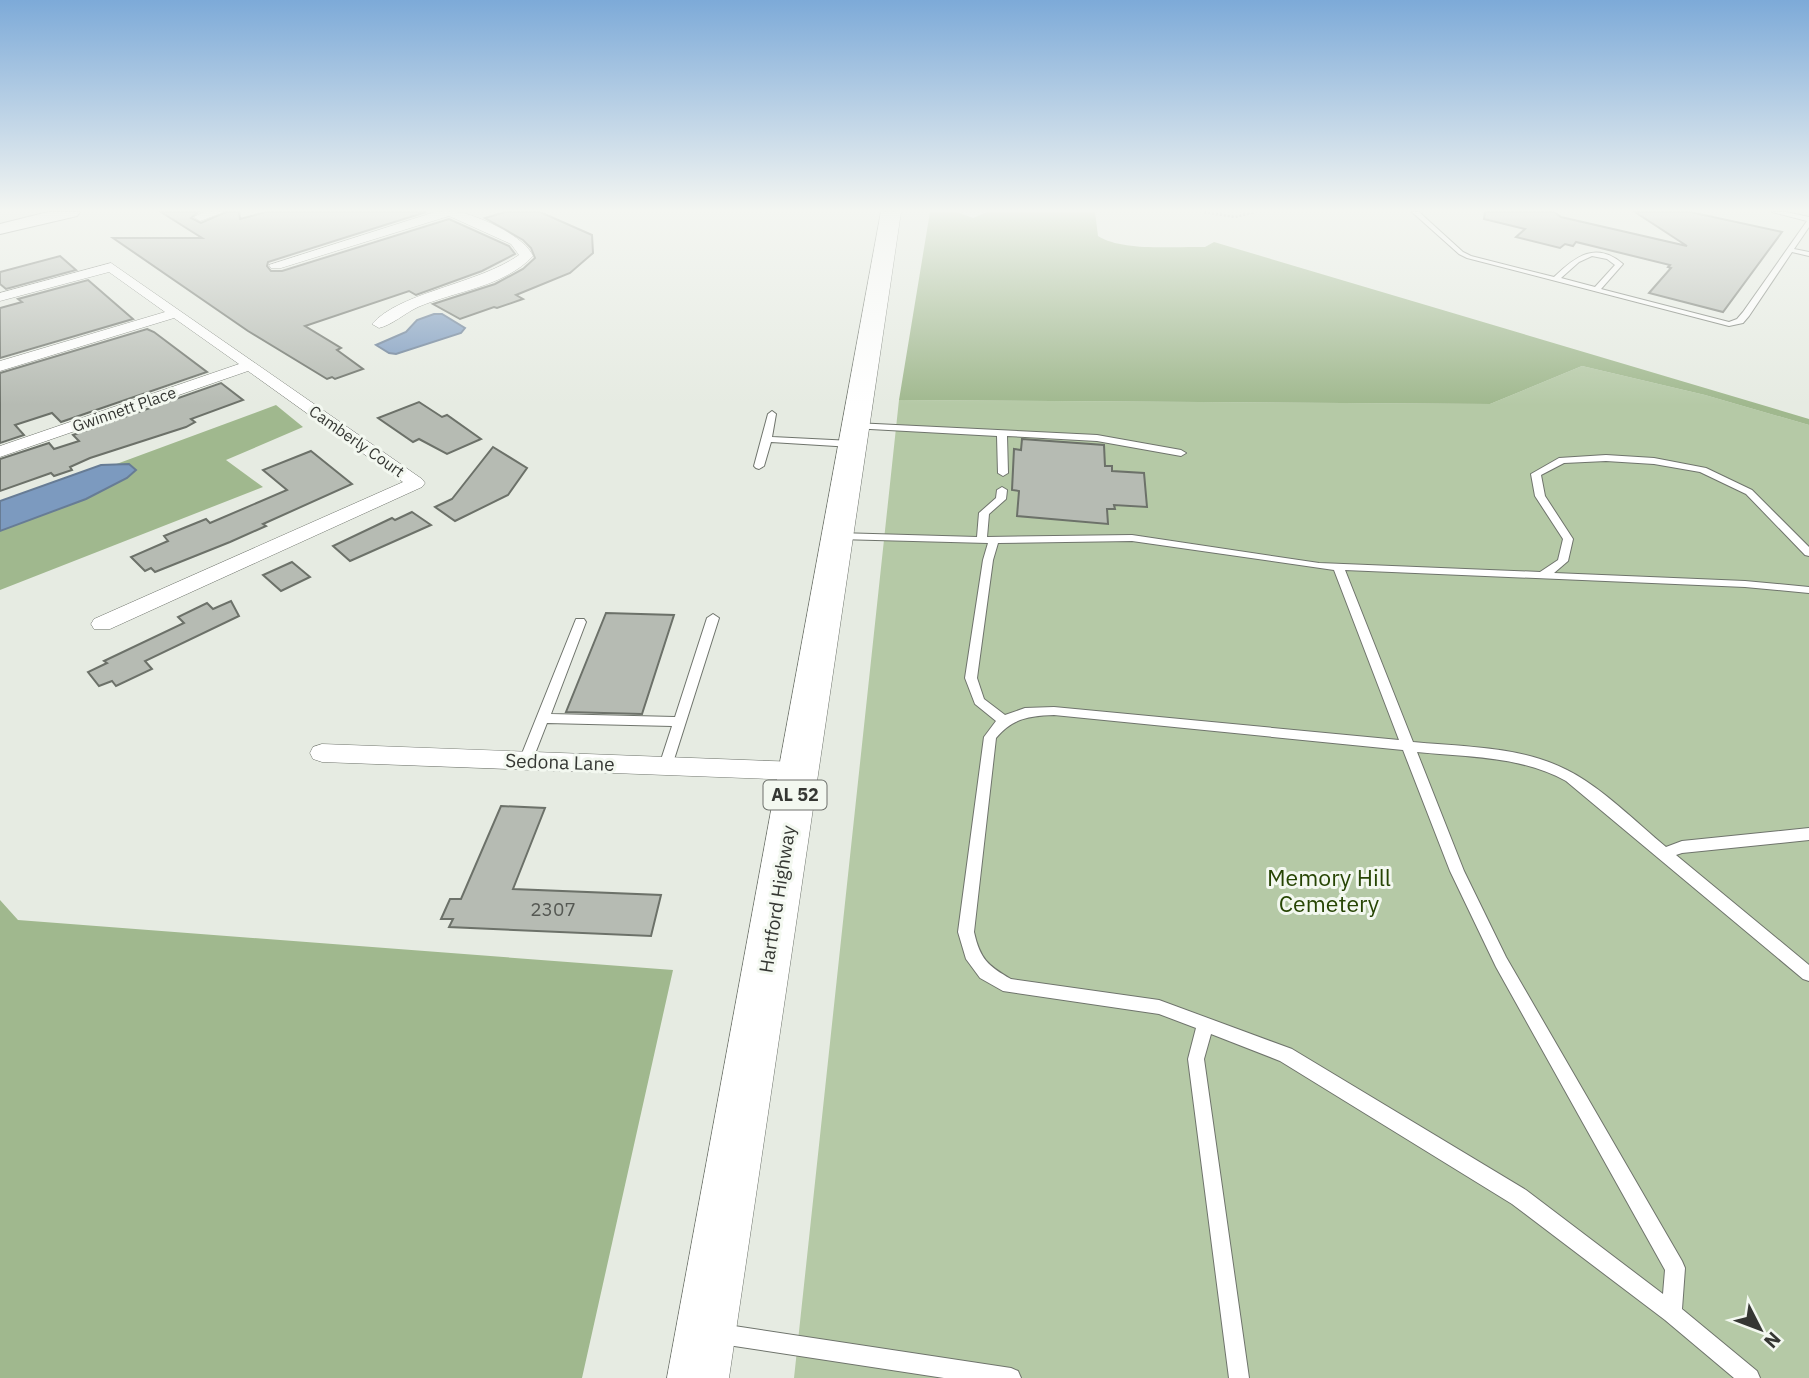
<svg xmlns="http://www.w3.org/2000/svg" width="1809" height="1378" font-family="'IBM Plex Sans',sans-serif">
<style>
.green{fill:#b5c9a6}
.forest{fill:#a0b88e}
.water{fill:#7c9abf;stroke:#677c95;stroke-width:2}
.building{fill:#b6bbb3;stroke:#6c7169;stroke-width:2}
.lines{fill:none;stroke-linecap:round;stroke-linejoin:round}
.lane-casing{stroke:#6f746c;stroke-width:2}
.street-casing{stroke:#6f746c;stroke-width:1}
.secondary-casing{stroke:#6f746c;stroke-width:2}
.primary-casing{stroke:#6f746c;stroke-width:1}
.path{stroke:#969992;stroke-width:2.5;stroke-dasharray:2 2;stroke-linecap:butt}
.lane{fill:#fff;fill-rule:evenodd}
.street{fill:#fff;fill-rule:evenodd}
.secondary{fill:#fff;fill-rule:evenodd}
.primary{fill:#fff;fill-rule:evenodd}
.labels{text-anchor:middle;stroke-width:6;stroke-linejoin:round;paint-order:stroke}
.far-street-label{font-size:16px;fill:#353733;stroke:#f3f8f0}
.shield{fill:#f3f8f0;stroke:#6e716c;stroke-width:2}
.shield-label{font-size:18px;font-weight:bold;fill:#353733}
.street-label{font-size:19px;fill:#353733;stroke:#f3f8f0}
.near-number-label{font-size:19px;fill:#555853}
.near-park-label{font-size:23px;fill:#274504;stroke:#f3f8f0}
</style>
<rect width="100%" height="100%" fill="#e6ebe2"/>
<!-- green -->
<path class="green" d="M 1582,366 L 1705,395 L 1809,425 L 1809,1378 L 794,1378 L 899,400 L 1490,404 Z"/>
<!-- forest -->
<g class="forest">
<path d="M 930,212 L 957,212 L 973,218 L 987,212 L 1095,212 L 1098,236 C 1123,252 1176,246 1205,247 L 1214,242 L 1809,419 L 1809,425 L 1705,395 L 1582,366 L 1490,404 L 899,400 Z"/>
<path d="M 276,405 L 303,427 L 226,460 L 263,487 L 0,590 L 0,507 Z"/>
<path d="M 0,900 L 18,920 L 673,970 L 582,1378 L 0,1378 Z"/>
</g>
<!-- water -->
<g class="water">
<path d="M 434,314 L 442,314 L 465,328 L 461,333 L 396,354 L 389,353 L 376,345 L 406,332 L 417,320 Z"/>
<path d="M 129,464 L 136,470 L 127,478 L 86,499 L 0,531 L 0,501 L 101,465 Z"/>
</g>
<!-- building -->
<g class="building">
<path d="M 161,212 L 198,212 L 191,218 L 201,223 L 226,212 L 239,212 L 240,219 L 266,212 L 426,212 L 268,262 L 267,266 L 271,271 L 282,271 L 449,219 L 509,246 L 515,254 L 482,271 L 416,295 L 409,291 L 305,326 L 341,348 L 337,350 L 363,369 L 335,379 L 332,377 L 327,379 L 248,331 L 113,238 L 202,238 Z"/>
<path d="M 505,212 L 540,212 L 592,235 L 593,253 L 570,273 L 516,295 L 523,299 L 497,308 L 494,307 L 460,319 L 433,304 L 495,284 L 523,269 L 535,258 L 531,248 L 523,240 L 485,218 Z"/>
<path d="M 1485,212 L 1554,212 L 1561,217 L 1687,246 L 1635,212 L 1690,212 L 1782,232 L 1723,312 L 1649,293 L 1671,268 L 1668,267 L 1670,265 L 1576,242 L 1573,246 L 1565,244 L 1560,248 L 1516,237 L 1525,229 L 1484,219 Z"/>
<path d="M 60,256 L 76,270 L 6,289 L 0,284 L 0,272 Z"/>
<path d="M 88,280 L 133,319 L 0,358 L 0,308 L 22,302 L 18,299 Z"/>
<path d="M 147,329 L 154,332 L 207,372 L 61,422 L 52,413 L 15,425 L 24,435 L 0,443 L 0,373 Z"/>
<path d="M 221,383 L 243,400 L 191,419 L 195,422 L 186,427 L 90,458 L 70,467 L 72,470 L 54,476 L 51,473 L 0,491 L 0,459 L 49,443 L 54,449 L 79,441 L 73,435 Z"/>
<path d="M 419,402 L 442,417 L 447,415 L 481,439 L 447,454 L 419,439 L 413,442 L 378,418 Z"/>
<path d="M 1022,439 L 1104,445 L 1105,466 L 1112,466 L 1112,471 L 1144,473 L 1147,507 L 1114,505 L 1115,509 L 1107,509 L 1108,524 L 1017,516 L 1019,491 L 1012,490 L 1014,449 L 1021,450 Z"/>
<path d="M 493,447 L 527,468 L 508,495 L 455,521 L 435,507 L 452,499 Z"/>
<path d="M 311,451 L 352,484 L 263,524 L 266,526 L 230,542 L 155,572 L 151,568 L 145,571 L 131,557 L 168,541 L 164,536 L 206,519 L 210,523 L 287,490 L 263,470 Z"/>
<path d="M 412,512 L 431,525 L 350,561 L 333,546 L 392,518 L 395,520 Z"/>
<path d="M 292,562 L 310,577 L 281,591 L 263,575 Z"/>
<path d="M 231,601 L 239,616 L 145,661 L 152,669 L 116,686 L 112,681 L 99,686 L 88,672 L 107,663 L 104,661 L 184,623 L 178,617 L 207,603 L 213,609 Z"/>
<path d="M 606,613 L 674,615 L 642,714 L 566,712 Z"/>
<path d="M 501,806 L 545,808 L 513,889 L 661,895 L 651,936 L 449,927 L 453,919 L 441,919 L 450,899 L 461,899 Z"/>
</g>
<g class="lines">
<!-- lane casing -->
<g class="lane-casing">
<g id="lane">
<path d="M 1412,212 L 1419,212 L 1463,252 L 1471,256 L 1554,277 C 1576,256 1596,241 1623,264 L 1601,289 L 1729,322 L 1737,319 L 1743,312 L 1807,221 L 1772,212 L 1786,212 L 1809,217 L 1809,227 L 1794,249 L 1809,252 L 1809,256 L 1792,252 L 1749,316 L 1743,323 L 1729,326 L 1467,258 L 1459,254 ZM 1592,256 L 1607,259 L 1615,265 L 1595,287 L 1561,278 L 1579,262 Z"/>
<path d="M 772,411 L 776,414 L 772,437 L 852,441 L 857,444 L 852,447 L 771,442 L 764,466 L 759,469 L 756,468 L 754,466 L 768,414 Z"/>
<path d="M 855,423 L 1097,435 L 1181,450 L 1186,453 L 1181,456 L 1097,441 L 1007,436 L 1008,473 L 1003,476 L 998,473 L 997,436 L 852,428 L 850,426 Z"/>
<path d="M 1606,455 L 1654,458 L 1706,468 L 1752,490 L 1809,547 L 1809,556 L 1805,555 L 1746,494 L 1700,472 L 1654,464 L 1606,461 L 1564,463 L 1541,475 L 1545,496 L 1573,539 L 1568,561 L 1554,573 L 1745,581 L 1809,587 L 1809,593 L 1745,587 L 1345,570 L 1413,742 C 1464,747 1521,746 1567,770 C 1600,786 1637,823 1666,847 L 1682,841 L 1809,828 L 1809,840 L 1682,853 L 1676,855 L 1809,965 L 1809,981 L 1803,979 L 1566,781 C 1521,756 1467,757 1417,752 L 1464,871 L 1506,957 L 1682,1261 L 1685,1268 L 1682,1309 L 1757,1371 L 1760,1378 L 1734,1378 L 1665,1320 L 1512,1204 L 1280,1061 L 1211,1034 L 1204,1059 L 1249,1378 L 1229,1378 L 1188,1059 L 1196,1028 L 1159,1014 L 1003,991 L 980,978 L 966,959 L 958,932 L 984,737 L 996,721 L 975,704 L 965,678 L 983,560 L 988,543 L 838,539 L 833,536 L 838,533 L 977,537 L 979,513 L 996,498 L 997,490 L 1002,487 L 1007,490 L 1006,499 L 989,514 L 987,537 L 1132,535 L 1319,563 L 1540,572 L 1558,560 L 1563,539 L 1535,496 L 1531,474 L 1559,458 ZM 1132,541 L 1334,570 L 1399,740 L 1054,707 L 1025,708 L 1005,715 L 984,699 L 977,678 L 993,560 L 998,543 ZM 1054,715 L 1403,750 L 1450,871 L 1496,967 L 1665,1270 L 1663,1294 L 1526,1190 L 1292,1049 L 1159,1000 L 1011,979 C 988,966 980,959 974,932 L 996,738 C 1013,718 1029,716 1054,715 Z"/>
<path d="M 713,614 L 719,618 L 671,769 L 661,769 L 659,766 L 672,726 L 547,723 L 531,764 L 521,764 L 519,761 L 576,619 L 584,619 L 586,622 L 551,714 L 675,717 L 707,618 Z"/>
<path d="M 721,1324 L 1011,1368 L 1018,1371 L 1021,1378 L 944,1378 L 721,1344 L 714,1341 L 711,1334 L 714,1327 Z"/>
</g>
</g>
<!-- street casing -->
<g class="street-casing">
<g id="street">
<path d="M 204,212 L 224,212 L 200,221 L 194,217 Z"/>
<path d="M 435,212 C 443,212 454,211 463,213 C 483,218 525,237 533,256 C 504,287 455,291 418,307 C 405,313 392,325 379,328 L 372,324 C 400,292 478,284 519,255 L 511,244 L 449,216 L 281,268 L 271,268 L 269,265 Z"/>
<path d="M 111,263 L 422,479 L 425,483 L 422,487 L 110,629 L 94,629 L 91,624 L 94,619 L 403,482 L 248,371 L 0,457 L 0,446 L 239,364 L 174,318 L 0,371 L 0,361 L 165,312 L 109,272 L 0,301 L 0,293 Z"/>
<path d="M 322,744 L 798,762 L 807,764 L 810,771 L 807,778 L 798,780 L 322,762 L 313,759 L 310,753 L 313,747 Z"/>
</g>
</g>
<!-- secondary casing -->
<g class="secondary-casing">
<path id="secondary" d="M 48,212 L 80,212 L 77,216 L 0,234 L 0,224 Z"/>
</g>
<!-- primary casing -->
<g class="primary-casing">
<path id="primary" d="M 881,212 L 901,212 L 729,1378 L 667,1378 Z"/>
</g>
<!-- path -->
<path class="path" d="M 1204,212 L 1235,217 L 1255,212"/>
<!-- lane -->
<use href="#lane" class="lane"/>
<!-- street -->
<use href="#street" class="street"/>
<!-- secondary -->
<use href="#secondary" class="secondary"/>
<!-- primary -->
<use href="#primary" class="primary"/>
</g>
<!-- sky -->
<linearGradient id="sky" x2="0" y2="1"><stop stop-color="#7daad8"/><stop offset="0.52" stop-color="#f4f6f2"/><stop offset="1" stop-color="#f4f6f2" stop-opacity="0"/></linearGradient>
<rect width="1809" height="405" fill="url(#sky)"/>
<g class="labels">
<!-- far-street labels -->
<g class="far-street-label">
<text transform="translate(124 409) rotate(-19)" y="6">Gwinnett Place</text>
<text transform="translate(357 441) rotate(35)" y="6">Camberly Court</text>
</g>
<!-- shield labels -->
<rect class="shield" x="763.5" y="780.5" width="63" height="29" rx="5"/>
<g class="shield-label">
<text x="795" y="801">AL 52</text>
</g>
<!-- street labels -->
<g class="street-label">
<text transform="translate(560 762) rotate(2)" y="7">Sedona Lane</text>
<text transform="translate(777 899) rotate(-81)" y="7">Hartford Highway</text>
</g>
<!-- near-number labels -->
<g class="near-number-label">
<text x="553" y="916">2307</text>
</g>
<!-- near-park labels -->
<g class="near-park-label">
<text x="1329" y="886">Memory Hill<tspan x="1329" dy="26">Cemetery</tspan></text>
</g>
</g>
<!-- north arrow -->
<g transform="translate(1760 1329) rotate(132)" stroke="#f3f8f0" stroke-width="5" paint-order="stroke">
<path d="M0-5L12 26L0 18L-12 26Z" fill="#353733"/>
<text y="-10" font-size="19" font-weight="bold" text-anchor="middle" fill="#353733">N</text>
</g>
</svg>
